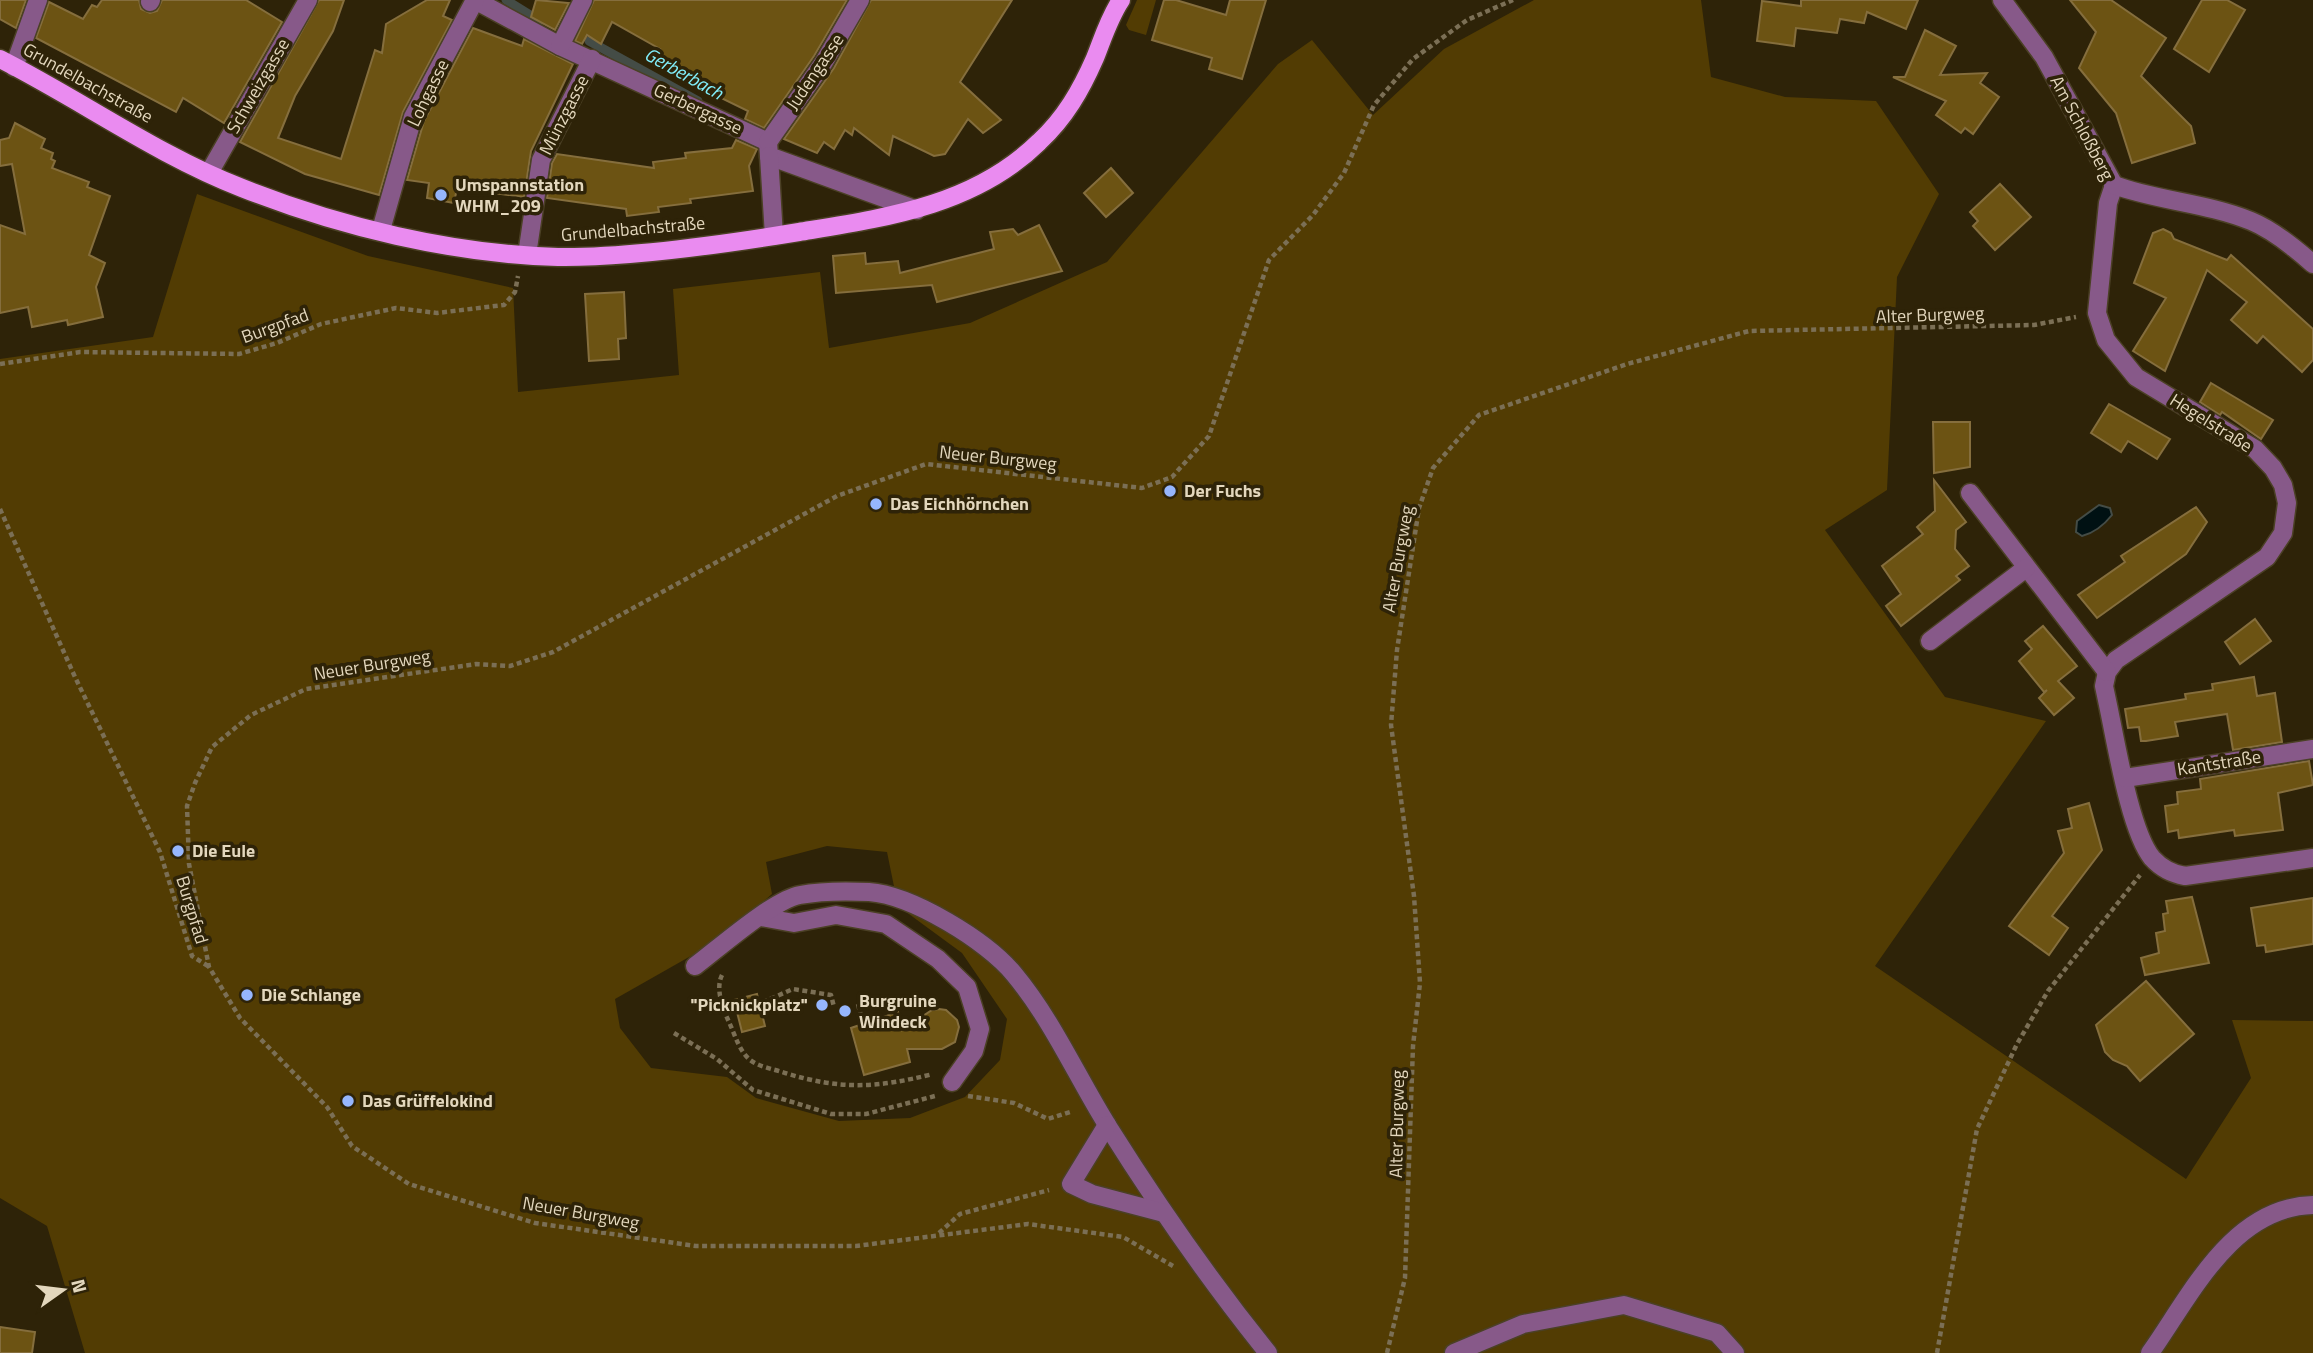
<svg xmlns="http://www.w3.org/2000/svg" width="2313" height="1353" font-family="'Titillium Web',sans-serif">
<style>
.green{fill:#523c03;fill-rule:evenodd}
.water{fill:#001113;stroke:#444c46;stroke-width:2}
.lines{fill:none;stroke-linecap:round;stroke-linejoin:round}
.stream{stroke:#444c46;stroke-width:9}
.building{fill:#6c5313;stroke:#856e3d;stroke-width:2}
.minor-casing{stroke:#4b4025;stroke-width:21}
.major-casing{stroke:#4b4025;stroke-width:21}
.path{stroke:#7b6f55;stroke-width:4.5;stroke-dasharray:5 3.5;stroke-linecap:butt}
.minor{stroke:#875989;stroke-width:18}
.major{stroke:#ea8bf0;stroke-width:18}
.poi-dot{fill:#96b6fd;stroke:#2e2308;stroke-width:2.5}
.labels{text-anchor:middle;stroke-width:7;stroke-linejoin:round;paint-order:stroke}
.street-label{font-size:18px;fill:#e3d7bd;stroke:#2e2308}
.poi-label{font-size:18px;font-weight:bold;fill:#e3d7bd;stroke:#2e2308;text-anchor:start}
.water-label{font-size:19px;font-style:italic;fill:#82f0fc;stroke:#2e2308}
</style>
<rect width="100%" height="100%" fill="#2e2308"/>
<!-- green -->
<g class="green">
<path d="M 1137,0 L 1156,0 L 1146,35 L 1129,30 L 1126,25 Z"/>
<path d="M 1534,0 L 1701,0 L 1711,77 L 1785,97 L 1876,101 L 1939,194 L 1897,277 L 1887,490 L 1825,530 L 1945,697 L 2046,721 L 1875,966 L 2186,1179 L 2251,1078 L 2232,1020 L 2313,1021 L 2313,1353 L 85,1353 L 47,1226 L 0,1198 L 0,359 L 153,337 L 197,194 L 368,256 L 513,288 L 518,392 L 679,375 L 673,289 L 820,272 L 829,348 L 970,323 L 1107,262 L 1278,64 L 1312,40 L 1373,115 L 1444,49 ZM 827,846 L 887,852 L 898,906 L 962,953 L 1007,1019 L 1000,1060 L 965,1097 L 910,1118 L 839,1121 L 756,1098 L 727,1077 L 651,1068 L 620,1028 L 615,999 L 719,940 L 772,894 L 766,862 Z"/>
</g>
<!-- water -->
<path class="water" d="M 2099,505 L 2110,508 L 2112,515 C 2104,525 2094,533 2082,536 L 2076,532 L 2077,521 Z"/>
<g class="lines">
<!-- stream -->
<g class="stream">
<path d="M 506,0 L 540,21"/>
<path d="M 589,41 L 698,101"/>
</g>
</g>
<!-- building -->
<g class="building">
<path d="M 0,0 L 26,0 L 16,28 L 0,19 Z"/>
<path d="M 102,0 L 139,0 L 141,9 L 150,13 L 157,11 L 162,0 L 246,0 L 282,22 L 224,123 L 183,98 L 176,112 L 36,38 L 49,2 L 83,19 L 92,5 L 97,7 Z"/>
<path d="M 319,0 L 344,0 L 333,31 L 295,96 L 278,138 L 341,159 L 375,50 L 382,53 L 386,24 L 427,0 L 450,0 L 443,16 L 452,20 L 403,112 L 379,195 L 305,174 L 240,142 Z"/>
<path d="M 536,0 L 569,3 L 555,30 L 531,17 Z"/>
<path d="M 594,0 L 847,0 L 814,56 L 764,128 L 745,119 L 748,111 L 678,77 L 652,60 L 660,49 L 612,22 L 601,44 L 587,35 L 582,44 L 575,41 Z"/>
<path d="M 871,0 L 1012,0 L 960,82 L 1001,120 L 983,133 L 968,119 L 945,154 L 934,156 L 893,136 L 889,155 L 854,128 L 852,135 L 845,130 L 834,149 L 824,142 L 817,153 L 784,139 L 834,68 Z"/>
<path d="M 1164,0 L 1176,0 L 1226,15 L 1230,0 L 1266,0 L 1242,79 L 1209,69 L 1212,58 L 1152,40 Z"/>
<path d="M 1801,0 L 1918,0 L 1906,29 L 1867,12 L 1864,23 L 1840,19 L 1837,33 L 1796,28 L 1794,46 L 1757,41 L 1762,1 L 1801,6 Z"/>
<path d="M 2070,0 L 2111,0 L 2166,38 L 2141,76 L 2191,126 L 2195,143 L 2132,163 L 2116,113 L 2079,68 L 2096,32 Z"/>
<path d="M 2202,0 L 2227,0 L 2245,10 L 2209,72 L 2174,49 Z"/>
<path d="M 473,28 L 522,46 L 524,39 L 573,64 L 531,151 L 524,197 L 457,188 L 454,203 L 427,198 L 429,183 L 407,180 L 424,121 Z"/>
<path d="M 1925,30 L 1956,46 L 1940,75 L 1987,73 L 1980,83 L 1999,97 L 1973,134 L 1965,128 L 1961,133 L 1936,115 L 1946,101 L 1893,77 L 1905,77 Z"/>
<path d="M 15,123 L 45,139 L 41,148 L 53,153 L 51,159 L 55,161 L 52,168 L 89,182 L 87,187 L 110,196 L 89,255 L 105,263 L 96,287 L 103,317 L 68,325 L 67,320 L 32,327 L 28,307 L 0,313 L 0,225 L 25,234 L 12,164 L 0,166 L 0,140 L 9,138 Z"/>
<path d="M 736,140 L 757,149 L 749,166 L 753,191 L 690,199 L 691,203 L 658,207 L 659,212 L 627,216 L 626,209 L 547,198 L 552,163 L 557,154 L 654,168 L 653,162 L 686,158 L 685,153 L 732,148 Z"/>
<path d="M 1111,168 L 1133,193 L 1106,217 L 1084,193 Z"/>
<path d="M 2000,184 L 2031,217 L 1995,250 L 1973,226 L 1978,221 L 1970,212 Z"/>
<path d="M 1039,225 L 1062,271 L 937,302 L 932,285 L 836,293 L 833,256 L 865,253 L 866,264 L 898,261 L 900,273 L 994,249 L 990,232 L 1013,229 L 1018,235 Z"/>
<path d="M 2163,229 L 2171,233 L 2174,239 L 2227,260 L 2231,255 L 2313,329 L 2313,360 L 2302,372 L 2263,336 L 2257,343 L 2231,320 L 2247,302 L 2207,270 L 2165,371 L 2133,351 L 2166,298 L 2134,283 L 2153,233 Z"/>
<path d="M 624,292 L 626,338 L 618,339 L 619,359 L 589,361 L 585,294 Z"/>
<path d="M 2211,383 L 2273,420 L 2261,439 L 2222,412 L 2220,415 L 2200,402 Z"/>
<path d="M 2109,404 L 2170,439 L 2157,459 L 2128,441 L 2121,452 L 2091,433 Z"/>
<path d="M 1933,422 L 1970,422 L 1970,467 L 1934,473 Z"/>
<path d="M 1934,480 L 1966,522 L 1956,530 L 1955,549 L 1969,566 L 1956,576 L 1960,580 L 1901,626 L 1886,606 L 1901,594 L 1882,566 L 1923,534 L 1917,527 L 1935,511 Z"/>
<path d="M 2196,507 L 2207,522 L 2186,554 L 2097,618 L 2078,595 L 2125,562 L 2121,556 Z"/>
<path d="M 2255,619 L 2271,641 L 2240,664 L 2225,642 Z"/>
<path d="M 2043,626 L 2077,666 L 2058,681 L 2074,698 L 2054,715 L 2039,698 L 2047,690 L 2044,692 L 2019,661 L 2032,649 L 2025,641 Z"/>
<path d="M 2254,677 L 2257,696 L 2275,693 L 2282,742 L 2233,750 L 2227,714 L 2175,722 L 2178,736 L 2146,741 L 2141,741 L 2139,727 L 2128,728 L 2125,709 L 2186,699 L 2185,694 L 2213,690 L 2212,684 Z"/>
<path d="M 2309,761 L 2313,785 L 2278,793 L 2283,830 L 2235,836 L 2234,830 L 2179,838 L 2178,830 L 2168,832 L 2165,806 L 2178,804 L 2177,792 L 2201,789 L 2200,779 Z"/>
<path d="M 2089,803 L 2102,850 L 2052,916 L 2068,928 L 2049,955 L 2009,926 L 2064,853 L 2058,831 L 2072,828 L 2068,809 Z"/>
<path d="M 2192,897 L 2209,963 L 2145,975 L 2141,958 L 2159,953 L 2156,933 L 2165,931 L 2163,914 L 2168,913 L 2166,901 Z"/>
<path d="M 2313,898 L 2313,944 L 2266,952 L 2265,945 L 2257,946 L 2251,908 Z"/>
<path d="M 2146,981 L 2194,1034 L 2140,1081 L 2127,1066 L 2113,1060 L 2105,1052 L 2096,1025 Z"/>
<path d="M 757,994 L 765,1026 L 742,1032 L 734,1000 Z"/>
<path d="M 939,1009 L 946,1010 L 957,1020 L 959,1027 L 955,1042 L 942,1049 L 907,1049 L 910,1062 L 864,1075 L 851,1028 L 898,1012 L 902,1030 L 932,1010 Z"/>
<path d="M 0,1327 L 35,1332 L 32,1353 L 0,1353 Z"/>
</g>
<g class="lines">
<!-- minor casing -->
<g class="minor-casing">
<g id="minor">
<path d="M 475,0 L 560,46 L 768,142"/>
<path d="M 2002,0 L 2044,57 L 2114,185"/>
<path d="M 150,2 L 151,0"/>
<path d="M 560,46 L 583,0"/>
<path d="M 14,67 L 38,0"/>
<path d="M 768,142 L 769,156 L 917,210"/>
<path d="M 768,142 L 824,62 L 860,0"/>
<path d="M 769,156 L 774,236"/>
<path d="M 209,173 L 308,0"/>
<path d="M 2114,185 L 2108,203 L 2097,313 L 2106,340 L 2136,377 L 2255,449 L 2273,468 L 2283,485 L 2287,503 L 2283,533 L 2267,557 L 2116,660 L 2107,672 L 2104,686 L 2108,705 C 2116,742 2130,831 2152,858 C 2161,868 2173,874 2185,876 L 2313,858"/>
<path d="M 2114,185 C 2158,201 2207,203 2251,221 C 2273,230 2295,248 2313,264"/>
<path d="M 381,230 L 413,117 L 475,0"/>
<path d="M 527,255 L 541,160 L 592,59"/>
<path d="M 1970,493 L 2107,672"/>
<path d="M 1930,641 L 2026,568"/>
<path d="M 2125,778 L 2313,749"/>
<path d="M 761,917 L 794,923 L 836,915 L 886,924 L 938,959 L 967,987 L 980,1029 L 974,1051 L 952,1082"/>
<path d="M 695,966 C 719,948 773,900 800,895 C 821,891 848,891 869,892 C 912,895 987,941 1014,974 C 1053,1021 1077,1077 1109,1128 C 1158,1206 1210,1281 1268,1353"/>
<path d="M 1107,1125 L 1071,1184 L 1092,1194 L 1164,1213"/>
<path d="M 1454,1353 L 1523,1324 L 1624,1305 L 1717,1333 L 1735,1353"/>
<path d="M 2150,1353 C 2191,1295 2232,1207 2313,1205"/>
</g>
</g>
<!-- major casing -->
<g class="major-casing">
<path id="major" d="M 0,59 C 81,100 157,155 242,188 C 340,227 452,254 558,257 C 631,258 726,244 799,232 C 884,218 974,206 1039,142 C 1065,118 1081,90 1095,58 C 1103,38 1109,18 1121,0"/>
</g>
<!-- path -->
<g class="path">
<path d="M 0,364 L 80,352 L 239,354 L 277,343 L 321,324 L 396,308 L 437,313 L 504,305 L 515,292 L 518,276"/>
<path d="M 0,509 L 75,677 L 160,852 L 192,956 L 208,966"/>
<path d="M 722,975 C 715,989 723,1009 729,1022 C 735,1035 739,1050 749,1059 C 758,1067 774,1069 785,1073 C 841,1090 877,1088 933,1074"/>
<path d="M 858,1004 L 863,1024"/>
<path d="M 763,1018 L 761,1003 L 793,989 L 831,995 L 834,1007"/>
<path d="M 674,1033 L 717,1059 L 753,1090 L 831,1114 L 866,1114 L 935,1096"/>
<path d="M 968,1096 L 1014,1103 L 1048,1119 L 1073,1111"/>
<path d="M 939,1233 L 960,1214 L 1049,1190"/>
<path d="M 1173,1266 L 1123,1237 L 1028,1224 L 856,1246 L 696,1246 L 535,1223 L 409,1184 L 352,1146 L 327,1107 L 240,1018 L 209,967 L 189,864 L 187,806 L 195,783 L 212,747 L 251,715 L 306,689 L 476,664 L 510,666 L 553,652 L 837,496 L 926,464 L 1142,488 L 1172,477 L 1209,436 L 1269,260 L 1313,215 L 1344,173 L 1374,105 L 1413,59 L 1467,20 L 1513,0"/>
<path d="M 1387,1353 L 1405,1278 L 1413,1046 L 1420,983 L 1414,896 L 1391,725 L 1397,650 L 1419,508 L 1433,468 L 1479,415 L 1627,364 L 1749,331 L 2034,325 L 2076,317"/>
<path d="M 1937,1353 L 1977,1129 L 2017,1044 L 2048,991 L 2140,875"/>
</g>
<!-- minor -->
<use href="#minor" class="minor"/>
<!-- major -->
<use href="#major" class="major"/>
</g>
<!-- markers -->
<g class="poi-dot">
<circle cx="441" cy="195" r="7"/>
<circle cx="1170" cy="491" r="7"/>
<circle cx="876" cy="504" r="7"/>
<circle cx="178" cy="851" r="7"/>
<circle cx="247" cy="995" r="7"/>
<circle cx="822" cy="1005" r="7"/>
<circle cx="845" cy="1011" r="7"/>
<circle cx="348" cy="1101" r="7"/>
</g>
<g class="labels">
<!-- street labels -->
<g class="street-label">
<text transform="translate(815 72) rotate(-56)" y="6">Judengasse</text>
<text transform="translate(88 83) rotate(29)" y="6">Grundelbachstraße</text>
<text transform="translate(258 86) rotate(-60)" y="6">Schweizgasse</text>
<text transform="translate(428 93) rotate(-64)" y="6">Lohgasse</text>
<text transform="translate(698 109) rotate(25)" y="6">Gerbergasse</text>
<text transform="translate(564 115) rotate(-63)" y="6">Münzgasse</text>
<text transform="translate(2082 128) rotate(62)" y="6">Am Schloßberg</text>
<text transform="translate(633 229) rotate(-5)" y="6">Grundelbachstraße</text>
<text transform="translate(1930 315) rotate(-2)" y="6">Alter Burgweg</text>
<text transform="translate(275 326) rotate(-20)" y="6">Burgpfad</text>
<text transform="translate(2211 423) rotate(32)" y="6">Hegelstraße</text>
<text transform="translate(998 458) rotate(6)" y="6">Neuer Burgweg</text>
<text transform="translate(1398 559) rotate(-80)" y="6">Alter Burgweg</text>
<text transform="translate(372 665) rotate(-9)" y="6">Neuer Burgweg</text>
<text transform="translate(2219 763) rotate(-9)" y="6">Kantstraße</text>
<text transform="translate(192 910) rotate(73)" y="6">Burgpfad</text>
<text transform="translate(1397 1124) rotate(-89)" y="6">Alter Burgweg</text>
<text transform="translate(581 1213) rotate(10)" y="6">Neuer Burgweg</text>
</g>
<!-- poi labels -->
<g class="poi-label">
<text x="455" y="191">Umspannstation<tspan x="455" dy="21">WHM_209</tspan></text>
<text x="1184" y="497">Der Fuchs</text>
<text x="890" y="510">Das Eichhörnchen</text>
<text x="192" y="857">Die Eule</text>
<text x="261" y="1001">Die Schlange</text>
<text x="859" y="1007">Burgruine<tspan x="859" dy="21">Windeck</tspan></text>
<text x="808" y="1011" text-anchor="end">"Picknickplatz"</text>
<text x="362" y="1107">Das Grüffelokind</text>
</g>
<!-- water labels -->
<g class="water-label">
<text transform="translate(684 73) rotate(29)" y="7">Gerberbach</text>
</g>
</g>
<!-- north arrow -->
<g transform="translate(63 1290) rotate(76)" stroke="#2e2308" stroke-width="5" paint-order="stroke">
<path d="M0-5L12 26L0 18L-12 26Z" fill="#e3d7bd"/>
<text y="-10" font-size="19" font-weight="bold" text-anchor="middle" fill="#e3d7bd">N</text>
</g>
</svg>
